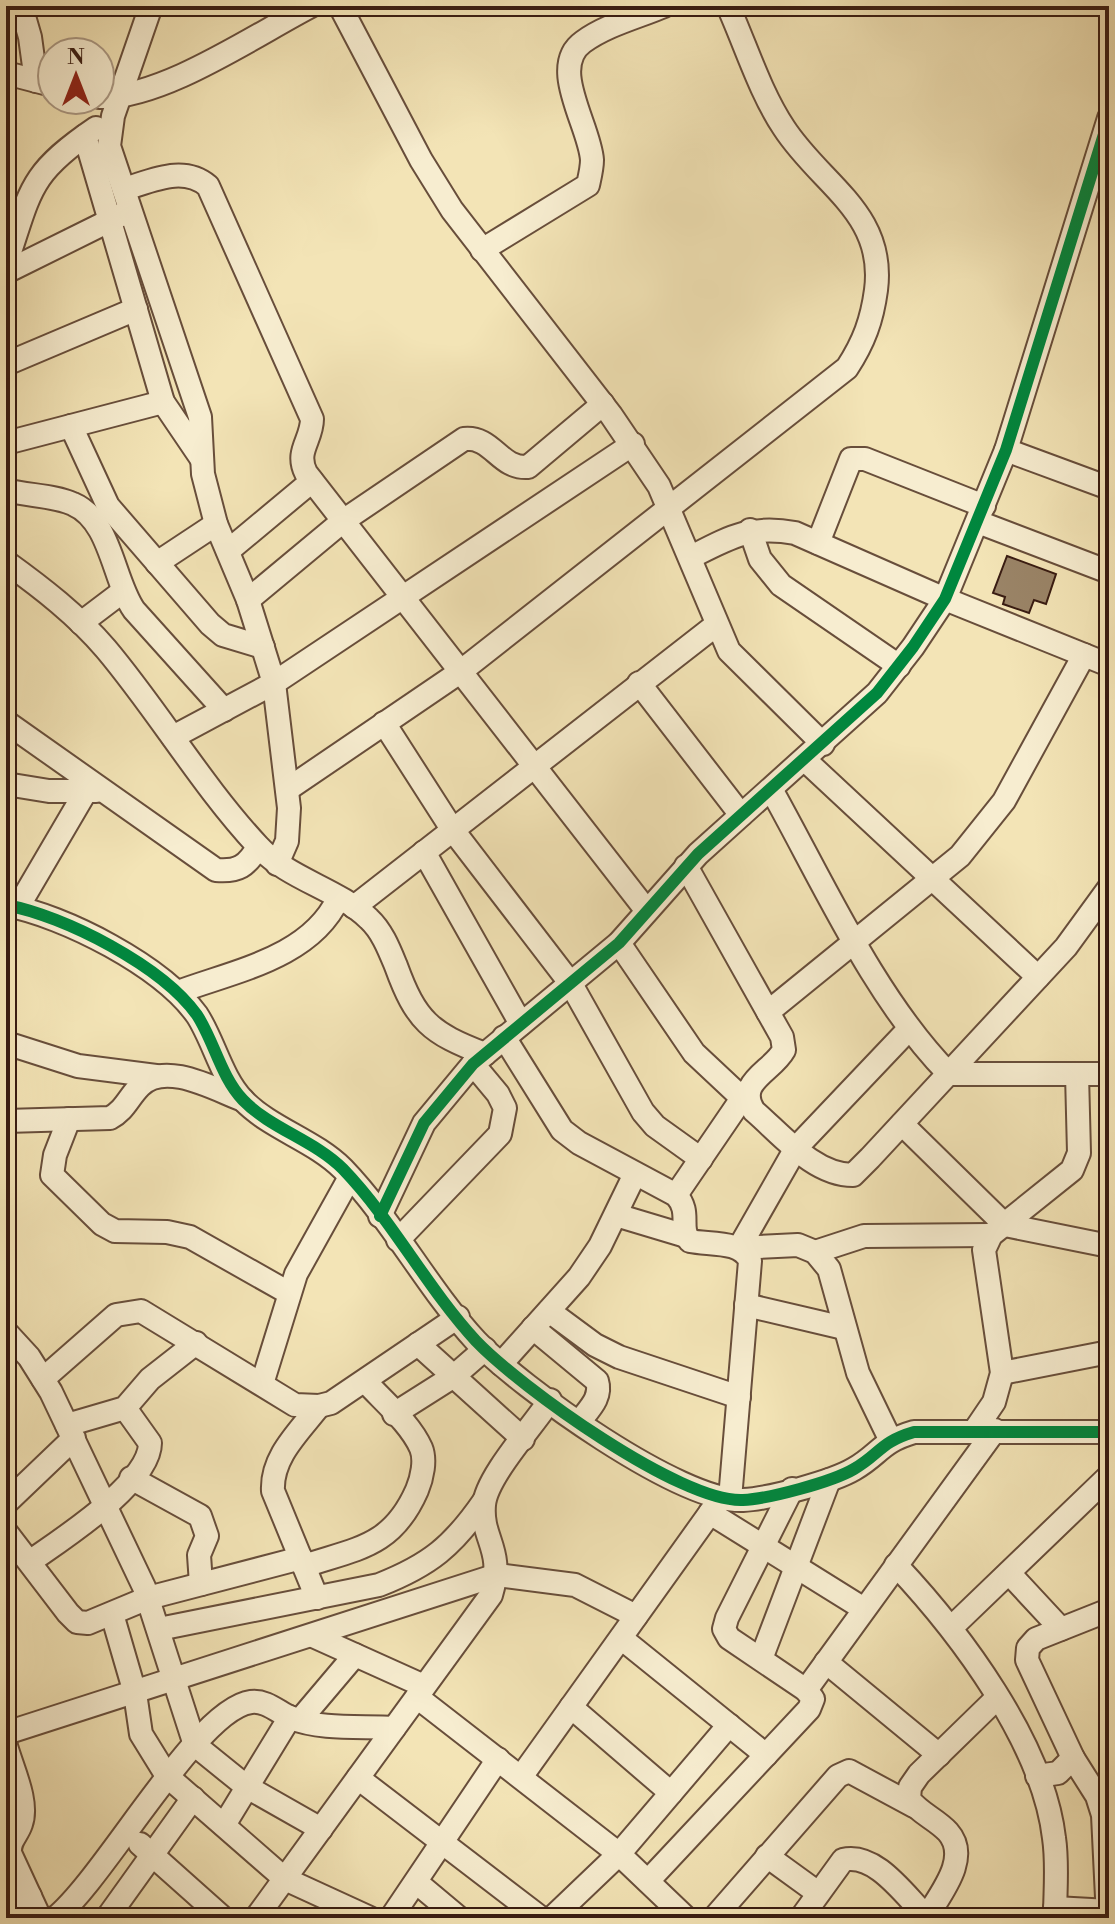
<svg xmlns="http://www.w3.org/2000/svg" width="1115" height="1924" font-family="'Libre Bodoni',serif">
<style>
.building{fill:#9a8467;stroke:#391c12;stroke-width:2}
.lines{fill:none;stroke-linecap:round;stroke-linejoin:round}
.minor-casing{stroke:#684e3b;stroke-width:26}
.minor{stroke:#f7edd0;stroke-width:22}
.cycleway-casing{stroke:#f7edd0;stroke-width:17}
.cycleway{stroke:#00873e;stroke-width:12}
</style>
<rect width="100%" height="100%" fill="#f3e4b6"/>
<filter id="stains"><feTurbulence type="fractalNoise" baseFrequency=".0025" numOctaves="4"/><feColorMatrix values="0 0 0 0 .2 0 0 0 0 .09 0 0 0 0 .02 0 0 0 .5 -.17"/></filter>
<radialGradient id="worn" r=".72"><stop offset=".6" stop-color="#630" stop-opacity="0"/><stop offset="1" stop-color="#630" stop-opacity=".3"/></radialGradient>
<!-- building -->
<path class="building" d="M 1007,556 L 1056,574 L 1046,604 L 1034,600 L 1029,613 L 1003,604 L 1005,597 L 993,593 Z"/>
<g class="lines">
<!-- minor casing -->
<g class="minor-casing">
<g id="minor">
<path d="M 21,6 L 30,37 L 36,81"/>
<path d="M 151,6 L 113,116 L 109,146 L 200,417 L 203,474 L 216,524 L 248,600 L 274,683 L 289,808 L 287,841 L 277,864"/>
<path d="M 340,6 L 421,160 L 452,210 L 611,415 L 659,486 L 729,651 L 823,744"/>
<path d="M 6,73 L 52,85"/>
<path d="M 100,97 C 162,99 255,35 311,6"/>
<path d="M 85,136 L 163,402 L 201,458"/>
<path d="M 124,189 C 152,181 183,165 208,186 L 312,419 C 312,440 295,451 306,473 L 647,911"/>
<path d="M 482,250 L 588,185 C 590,176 592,168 592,160 C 590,126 548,67 583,42 C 606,25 638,17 664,6"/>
<path d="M 6,264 C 31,190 28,174 96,128"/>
<path d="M 6,272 L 123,214"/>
<path d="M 6,364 L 136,309"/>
<path d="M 71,426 L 108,506 L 210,624 L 223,635 L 263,647"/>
<path d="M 6,443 L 163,402"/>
<path d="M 1006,450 L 1109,488"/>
<path d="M 6,490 C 28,496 53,495 73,504 C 111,520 113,580 134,610 L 224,710"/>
<path d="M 978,522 L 1109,572"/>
<path d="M 750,530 L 760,559 L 781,585 L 899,666"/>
<path d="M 818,543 L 851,459 L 865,459 L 984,506"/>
<path d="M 228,551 L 312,481"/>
<path d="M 691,557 C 730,537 750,525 795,533 L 945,599 L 1109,665"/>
<path d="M 6,562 C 42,588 77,615 106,649 C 159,712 202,786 258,846 C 289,880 337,888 369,919 C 382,931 389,949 396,966 C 416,1021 430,1033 485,1054"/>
<path d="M 157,563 L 216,524"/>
<path d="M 248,600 L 343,521 L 464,439 C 493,436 499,469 528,467 L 603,404"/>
<path d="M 81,623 L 122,592"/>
<path d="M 639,683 L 741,815"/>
<path d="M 6,722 L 216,870 C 238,872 247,866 258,847"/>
<path d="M 384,723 L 452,829 L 571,984 L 643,1112 L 655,1126 L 701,1159"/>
<path d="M 173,737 L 274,683 L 633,444"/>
<path d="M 805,760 L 1038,977"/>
<path d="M 6,784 L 49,791 L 96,791"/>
<path d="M 288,789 L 460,672 L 847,368 C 864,342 872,320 876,290 C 886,213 821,185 784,128 C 760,92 746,46 728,6"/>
<path d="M 771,789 C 823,882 875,999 949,1074 L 1109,1074"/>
<path d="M 424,852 L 521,1024"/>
<path d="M 686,866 L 782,1037 L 784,1050 C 772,1072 735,1082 754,1111 C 783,1136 814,1175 853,1175 L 870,1158 L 1066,947 L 1109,888"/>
<path d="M 6,905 C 65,916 162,966 197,1015 C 214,1041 221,1077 243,1100 C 271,1129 314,1140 343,1169 C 393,1221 427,1288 476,1341 C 520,1387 681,1503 743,1500 C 768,1499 832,1482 854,1469 C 880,1454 880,1442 914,1432 L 1109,1432"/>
<path d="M 18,907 L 86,791"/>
<path d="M 354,907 L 716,625"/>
<path d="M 619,943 L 694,1053 L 742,1098"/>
<path d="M 178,992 C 234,971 310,958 338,899"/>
<path d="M 768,1012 L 960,856 L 1004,801 L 1084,655"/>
<path d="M 504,1037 L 562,1130 L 579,1143 L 676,1195 C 692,1213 678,1227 690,1241 C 710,1245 741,1240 750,1261 L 730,1499"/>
<path d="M 6,1043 L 78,1066 L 156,1076"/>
<path d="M 69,1119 L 55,1155 L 52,1175 L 102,1224 L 115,1231 L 167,1232 L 190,1237 L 289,1293"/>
<path d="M 6,1121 L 110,1118 C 125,1110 128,1098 140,1086 C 165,1060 216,1090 243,1100"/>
<path d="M 902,1124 L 1005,1225 L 1109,1246"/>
<path d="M 676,1195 L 747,1091"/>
<path d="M 616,1215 L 686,1236"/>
<path d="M 380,1216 L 424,1123 L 473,1064 L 619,943 L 698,854 L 877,693 L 913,647 L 945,599 L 1006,450 L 1109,118"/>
<path d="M 398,1240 L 500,1134 L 505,1108 L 498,1094 L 473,1064"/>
<path d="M 739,1248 L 798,1245 L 815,1252 L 829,1269 L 858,1373 L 890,1439"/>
<path d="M 739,1248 L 796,1148 L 909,1029"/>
<path d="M 815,1252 L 864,1236 L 991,1235"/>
<path d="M 746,1305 L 844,1328"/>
<path d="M 549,1311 L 595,1345 L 619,1357 L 739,1397"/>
<path d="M 533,1328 L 597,1381 C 602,1397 590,1408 580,1421"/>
<path d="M 6,1332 L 29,1357 L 51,1392 L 144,1587 L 195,1745 L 247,1787 L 321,1829"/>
<path d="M 418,1344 L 523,1439"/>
<path d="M 501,1364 L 579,1277 L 600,1246 L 635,1174"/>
<path d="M 1002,1373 L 1109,1352"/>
<path d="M 43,1379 L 116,1315 L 141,1311 L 295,1405 L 319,1406 L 331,1403 L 458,1317"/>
<path d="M 262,1384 L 296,1274 L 350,1177"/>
<path d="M 394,1414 L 454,1376 L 485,1349"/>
<path d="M 67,1425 L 125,1408 L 150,1379 L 196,1343"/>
<path d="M 975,1430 L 994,1402 L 1002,1373 L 984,1250 L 991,1235 L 1072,1170 L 1079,1153 L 1077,1074"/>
<path d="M 131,1478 L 200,1516 L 207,1536 L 199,1555 L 201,1584"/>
<path d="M 6,1503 L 74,1438"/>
<path d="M 710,1513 L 864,1609"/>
<path d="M 6,1532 L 68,1613 L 77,1622 L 88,1623 L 148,1598 L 301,1558"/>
<path d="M 31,1561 C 62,1539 150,1483 150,1443 L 125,1408"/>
<path d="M 896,1565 C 960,1633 1043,1743 1054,1838 C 1058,1864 1055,1892 1055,1918"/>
<path d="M 304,1566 C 358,1548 392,1547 417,1490 C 422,1478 426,1460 421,1448 C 410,1423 383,1401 365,1381"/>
<path d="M 1009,1573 L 1061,1629"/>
<path d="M 317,1598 L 273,1491 C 271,1457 299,1432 319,1406"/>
<path d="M 112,1614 L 135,1693 L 141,1734 L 167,1776 L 285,1879 L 370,1918"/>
<path d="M 952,1627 L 1109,1476"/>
<path d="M 159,1629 L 379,1585 C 430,1565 453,1546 484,1501"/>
<path d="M 313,1636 L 424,1686"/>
<path d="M 621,1638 L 766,1755"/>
<path d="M 761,1659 L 829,1480"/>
<path d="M 826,1662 L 939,1755"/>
<path d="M 806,1690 L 995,1430"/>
<path d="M 417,1697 L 619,1854 L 686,1918"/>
<path d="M 571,1707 L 671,1793"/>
<path d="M 300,1720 L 355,1655"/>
<path d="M 6,1733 L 497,1575 L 575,1585 L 636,1616"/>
<path d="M 6,1746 C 12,1768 29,1802 21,1824 C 17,1836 9,1840 10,1853 L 40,1918"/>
<path d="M 1073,1758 L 1097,1796 L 1103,1815 L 1108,1918"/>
<path d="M 1037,1776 L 1058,1773 L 1073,1758 L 1027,1660 L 1028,1648 L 1036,1639 L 1109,1610"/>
<path d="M 521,1777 L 720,1499"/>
<path d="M 358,1778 L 541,1918"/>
<path d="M 224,1825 L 290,1717"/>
<path d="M 140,1844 L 223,1918"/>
<path d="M 767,1856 L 818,1893"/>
<path d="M 648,1881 L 809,1709 L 813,1699 L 806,1690 L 729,1638 L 724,1629 L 727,1618 L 792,1489"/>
<path d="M 416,1882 L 459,1918"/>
<path d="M 1055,1908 L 1109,1911"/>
<path d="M 6,1912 L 30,1896"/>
<path d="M 55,1918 C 105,1878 197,1709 251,1702 C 266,1700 278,1712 291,1718 C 321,1730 361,1726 394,1728"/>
<path d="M 107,1918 L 193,1798"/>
<path d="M 256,1918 L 491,1595 C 505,1549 481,1540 484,1505 C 486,1477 534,1425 550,1400"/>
<path d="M 391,1918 L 498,1759"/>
<path d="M 552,1918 L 619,1854 L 729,1725"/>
<path d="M 714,1918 L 838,1776 L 849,1771 L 914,1806"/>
<path d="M 801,1918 L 843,1860 C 876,1852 905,1896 927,1917"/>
<path d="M 926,1918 C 940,1894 971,1858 948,1832 C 936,1819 919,1813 909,1799 L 910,1787 L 919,1774 L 997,1698"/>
</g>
</g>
<!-- minor -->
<use href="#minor" class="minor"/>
<!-- cycleway casing -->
<g class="cycleway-casing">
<g id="cycleway">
<path d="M 6,905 C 65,916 162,966 197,1015 C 214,1041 221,1077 243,1100 C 271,1129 314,1140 343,1169 C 393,1221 427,1288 476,1341 C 520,1387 681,1503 743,1500 C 768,1499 832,1482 854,1469 C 880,1454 880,1442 914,1432 L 1109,1432"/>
<path d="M 380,1216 L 424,1123 L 473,1064 L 619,943 L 698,854 L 877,693 L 913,647 L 945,599 L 1006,450 L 1109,118"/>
</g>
</g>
<!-- cycleway -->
<use href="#cycleway" class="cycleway"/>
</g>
<!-- margin -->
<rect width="1115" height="1924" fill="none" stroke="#f3e4b6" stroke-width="32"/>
<rect x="8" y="8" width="1099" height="1908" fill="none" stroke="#391c12" stroke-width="4"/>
<rect x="16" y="16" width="1083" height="1892" fill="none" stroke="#391c12" stroke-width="2"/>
<!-- north arrow -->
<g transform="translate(76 76)"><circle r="38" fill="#f7edd0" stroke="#ab9984" stroke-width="2"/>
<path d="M0-6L14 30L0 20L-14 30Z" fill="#8f2418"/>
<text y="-12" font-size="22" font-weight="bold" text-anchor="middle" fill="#391c12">N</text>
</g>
<rect width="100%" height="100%" filter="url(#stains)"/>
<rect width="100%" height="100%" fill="url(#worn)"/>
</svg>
